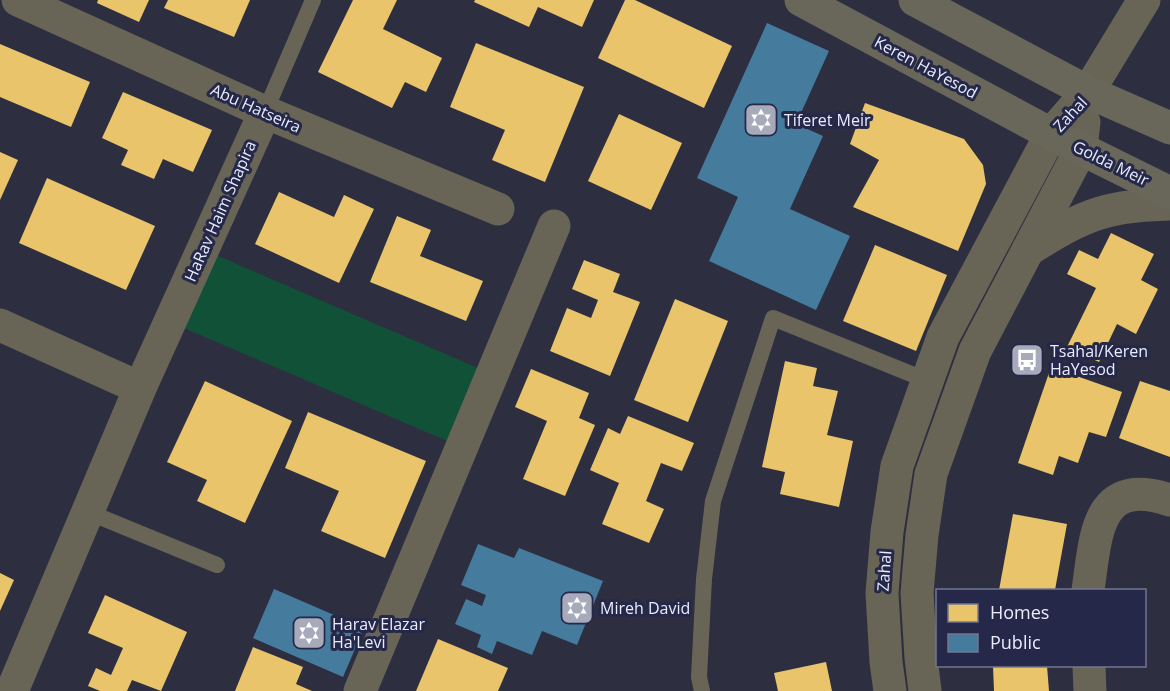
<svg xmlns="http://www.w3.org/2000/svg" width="1170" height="691" font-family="'Open Sans',sans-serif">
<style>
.green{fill:#115137}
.homes{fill:#e9c46a}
.public{fill:#457b9d}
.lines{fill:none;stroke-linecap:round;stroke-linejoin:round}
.service{stroke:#686456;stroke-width:16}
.minor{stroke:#686456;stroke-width:33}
.tertiary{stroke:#686456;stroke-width:33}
.secondary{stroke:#69665a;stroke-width:33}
.labels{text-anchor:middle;stroke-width:6;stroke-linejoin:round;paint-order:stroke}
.street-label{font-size:16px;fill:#e9ecfd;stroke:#252848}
.poi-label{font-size:16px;fill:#e9ecfd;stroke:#252848;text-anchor:start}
</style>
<rect width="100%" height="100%" fill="#2d2e40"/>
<!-- green -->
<path class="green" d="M 216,255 L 478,368 L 447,441 L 184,328 Z"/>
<!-- homes -->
<g class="homes">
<path d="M 98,0 L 149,0 L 139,22 L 97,3 Z"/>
<path d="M 168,0 L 250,0 L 234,37 L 164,8 Z"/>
<path d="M 353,0 L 397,0 L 383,29 L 442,58 L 426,92 L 405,82 L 392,108 L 318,72 Z"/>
<path d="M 475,0 L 594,0 L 582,27 L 538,7 L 529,27 L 474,2 Z"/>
<path d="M 625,0 L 635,0 L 732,46 L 704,108 L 598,58 Z"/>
<path d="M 476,43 L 584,87 L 545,182 L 492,160 L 505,130 L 450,107 Z"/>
<path d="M 0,44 L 90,82 L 71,127 L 0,97 Z"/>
<path d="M 123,92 L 212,130 L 193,172 L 163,159 L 154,179 L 121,165 L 128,150 L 102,138 Z"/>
<path d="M 865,103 L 964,139 L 983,165 L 986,184 L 958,251 L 853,207 L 879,160 L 850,144 Z"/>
<path d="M 619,114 L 682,143 L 651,210 L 588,181 Z"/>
<path d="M 0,152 L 18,160 L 0,200 Z"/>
<path d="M 47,178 L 155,226 L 126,290 L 19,243 Z"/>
<path d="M 279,192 L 334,217 L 344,195 L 374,209 L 339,283 L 255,244 Z"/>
<path d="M 397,216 L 431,230 L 420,256 L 483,281 L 466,321 L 370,282 Z"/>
<path d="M 1111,233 L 1154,254 L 1141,280 L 1158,289 L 1136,334 L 1117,324 L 1099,362 L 1067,347 L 1096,288 L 1067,274 L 1079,250 L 1098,259 Z"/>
<path d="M 875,245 L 947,275 L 916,351 L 843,321 Z"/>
<path d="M 584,260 L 620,274 L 613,292 L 640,302 L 610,376 L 550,351 L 567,308 L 591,318 L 598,300 L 572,289 Z"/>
<path d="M 675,299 L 728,321 L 688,422 L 634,400 Z"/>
<path d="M 785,361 L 817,368 L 813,386 L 838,391 L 827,435 L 853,441 L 839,507 L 780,494 L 785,472 L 762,467 Z"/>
<path d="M 1051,367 L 1122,392 L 1106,437 L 1089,432 L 1078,463 L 1059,456 L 1053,475 L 1018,463 Z"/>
<path d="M 531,369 L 589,393 L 579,418 L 595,425 L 565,496 L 523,479 L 547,421 L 515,407 Z"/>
<path d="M 205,381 L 292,421 L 245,523 L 197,501 L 207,480 L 167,462 Z"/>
<path d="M 1140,381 L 1170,391 L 1170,457 L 1119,438 Z"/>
<path d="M 308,412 L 426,461 L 385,558 L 321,531 L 339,491 L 285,468 Z"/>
<path d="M 628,416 L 694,443 L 682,471 L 661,463 L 646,501 L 664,509 L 649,543 L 602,524 L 619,483 L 590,470 L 608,428 L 620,434 Z"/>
<path d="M 1013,514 L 1067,524 L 1055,590 L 999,590 Z"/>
<path d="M 0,573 L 14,580 L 0,611 Z"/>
<path d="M 105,595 L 187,632 L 161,691 L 132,680 L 127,691 L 100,691 L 88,686 L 96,668 L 111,675 L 123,648 L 88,633 Z"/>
<path d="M 438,639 L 508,668 L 498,691 L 416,691 Z"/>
<path d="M 253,647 L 303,667 L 296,684 L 312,691 L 235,691 Z"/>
<path d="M 826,662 L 832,691 L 778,691 L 774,673 Z"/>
<path d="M 993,666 L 1047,666 L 1049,691 L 994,691 Z"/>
</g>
<!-- public -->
<g class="public">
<path d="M 767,23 L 829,51 L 796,124 L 823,136 L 790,209 L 850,236 L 816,310 L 709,261 L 738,197 L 697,178 Z"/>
<path d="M 478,544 L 514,558 L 519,548 L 603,581 L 577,645 L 542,631 L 532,655 L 497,641 L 492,654 L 477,647 L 481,635 L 455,624 L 466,599 L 482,606 L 486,595 L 461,585 Z"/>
<path d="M 274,589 L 364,628 L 343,677 L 253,638 Z"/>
</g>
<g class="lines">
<!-- service -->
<g class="service">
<path d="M 265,112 L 313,0"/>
<path d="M 88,512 L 217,565"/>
<path d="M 702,691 L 699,677 L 704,579 L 713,501 L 773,318 L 926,380"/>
</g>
<!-- minor -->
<g class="minor">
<path d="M 18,0 L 265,112 L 498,209"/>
<path d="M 1088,92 L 1144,0"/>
<path d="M 0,325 L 140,388"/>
<path d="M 1088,590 C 1096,537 1095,475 1170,500"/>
<path d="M 1089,666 L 1090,691"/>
<path d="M 12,691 L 140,388 L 265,112"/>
<path d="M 360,691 L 554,226"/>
</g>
<!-- tertiary -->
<g class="tertiary">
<path d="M 1028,250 C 1051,236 1074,221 1100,213 C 1122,206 1147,205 1170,204"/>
<path d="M 890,691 L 886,662 L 882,593 L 887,532 L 897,466 L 943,337 L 1051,134 L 1088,92"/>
<path d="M 925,691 L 921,658 L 917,593 L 922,535 L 931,474 L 975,351 L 1081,149 L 1084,122"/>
</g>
<!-- secondary -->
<g class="secondary">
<path d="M 801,0 L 1051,134 L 1170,193"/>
<path d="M 915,0 L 1088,92 L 1170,128"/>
</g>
</g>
<!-- icons -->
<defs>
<g id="synagogue-square" transform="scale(1.725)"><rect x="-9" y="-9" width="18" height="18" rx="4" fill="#a7aabb" stroke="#252848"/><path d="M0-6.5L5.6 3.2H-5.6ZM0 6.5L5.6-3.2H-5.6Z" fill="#fff"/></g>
<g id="bus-square" transform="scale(1.725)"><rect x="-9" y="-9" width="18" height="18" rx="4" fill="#a7aabb" stroke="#252848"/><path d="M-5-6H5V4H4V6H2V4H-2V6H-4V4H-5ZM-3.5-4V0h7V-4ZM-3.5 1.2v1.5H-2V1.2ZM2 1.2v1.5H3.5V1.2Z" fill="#fff"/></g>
</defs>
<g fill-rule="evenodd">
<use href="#synagogue-square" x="761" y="120"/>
<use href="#bus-square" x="1027" y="360"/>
<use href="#synagogue-square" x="577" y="608"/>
<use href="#synagogue-square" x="309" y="633"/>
</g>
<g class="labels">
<!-- street labels -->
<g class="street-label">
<text transform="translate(926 67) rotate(28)" y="6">Keren HaYesod</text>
<text transform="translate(256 108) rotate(24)" y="6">Abu Hatseira</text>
<text transform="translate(1070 114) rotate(-47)" y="6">Zahal</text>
<text transform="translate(1111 163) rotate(26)" y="6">Golda Meir</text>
<text transform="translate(220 211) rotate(-66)" y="6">HaRav Haim Shapira</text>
<text transform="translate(884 571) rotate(-86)" y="6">Zahal</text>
</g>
<!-- poi labels -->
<g class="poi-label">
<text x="784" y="126">Tiferet Meir</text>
<text x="1050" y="357">Tsahal/Keren<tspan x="1050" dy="18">HaYesod</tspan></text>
<text x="600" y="614">Mireh David</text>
<text x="332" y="630">Harav Elazar<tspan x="332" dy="18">Ha'Levi</tspan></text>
</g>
</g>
<!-- legend -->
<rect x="936" y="589" width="210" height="78" fill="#252848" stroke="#737690" stroke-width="1.5"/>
<rect x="948" y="604" width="30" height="18" fill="#e9c46a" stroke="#737690" stroke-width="1.5"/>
<text x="990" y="619" font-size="18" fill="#e9ecfd">Homes</text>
<rect x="948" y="634" width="30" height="18" fill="#457b9d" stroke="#737690" stroke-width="1.5"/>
<text x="990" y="649" font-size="18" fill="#e9ecfd">Public</text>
</svg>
